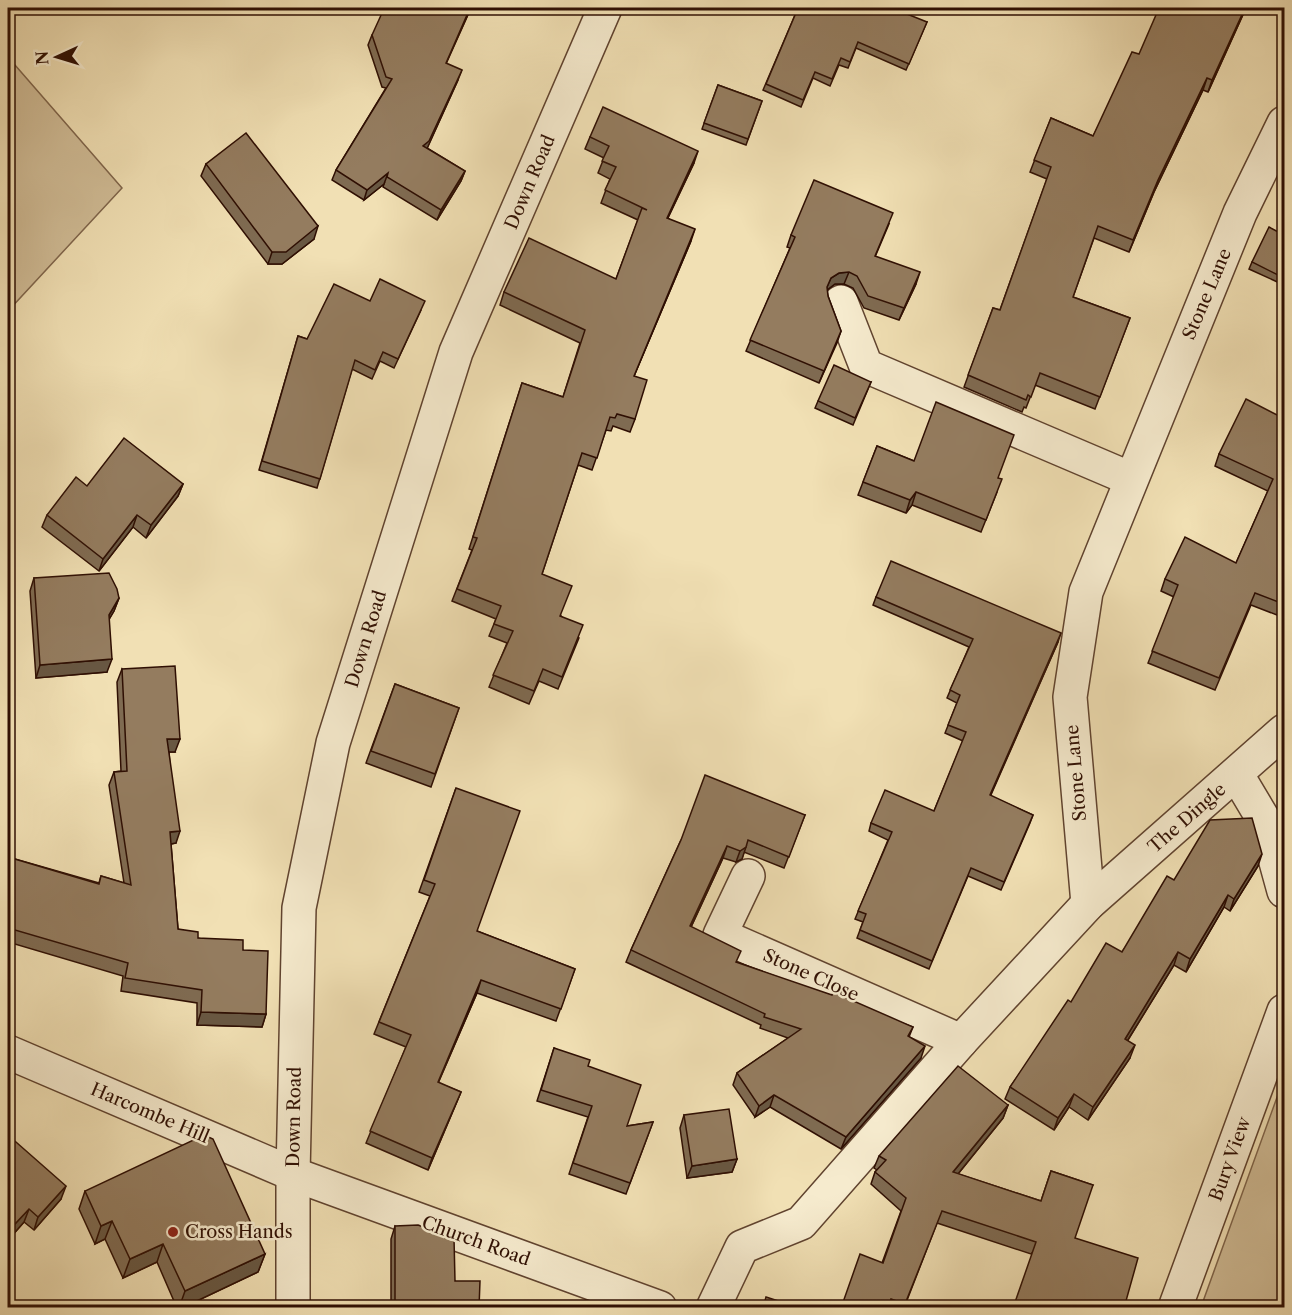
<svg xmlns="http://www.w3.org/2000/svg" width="1292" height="1315" font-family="'Libre Caslon Text',serif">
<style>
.green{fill:#d0bc96;stroke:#80664c;stroke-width:1.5}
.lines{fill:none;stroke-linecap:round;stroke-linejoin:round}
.minor-casing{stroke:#60432f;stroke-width:36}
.minor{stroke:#f6ebce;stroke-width:33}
.wall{fill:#7f6b52;stroke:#2f0f03;stroke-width:1.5}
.shaded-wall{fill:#685742;stroke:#2f0f03;stroke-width:1.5}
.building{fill:#947c5f;stroke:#2f0f03;stroke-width:1.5}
.poi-dot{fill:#8f2418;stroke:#f6ebce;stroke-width:2}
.labels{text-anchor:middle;stroke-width:5;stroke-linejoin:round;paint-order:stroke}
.street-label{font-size:18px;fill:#2f0f03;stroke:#f6ebce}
.poi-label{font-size:18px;fill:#2f0f03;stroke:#f6ebce;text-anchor:start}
</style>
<rect width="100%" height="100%" fill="#f1e0b4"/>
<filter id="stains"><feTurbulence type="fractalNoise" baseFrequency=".00333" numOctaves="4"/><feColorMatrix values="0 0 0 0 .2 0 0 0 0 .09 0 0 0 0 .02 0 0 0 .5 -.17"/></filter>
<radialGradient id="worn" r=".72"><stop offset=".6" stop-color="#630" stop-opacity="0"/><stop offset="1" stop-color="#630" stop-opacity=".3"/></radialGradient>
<!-- green -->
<g class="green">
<path d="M 8,57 L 122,188 L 8,311 Z"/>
<path d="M 1284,1078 L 1284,1307 L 1201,1307 Z"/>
</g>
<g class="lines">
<!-- minor casing -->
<g class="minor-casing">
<g id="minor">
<path d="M 841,302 L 866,366 L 1131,479"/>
<path d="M 1237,775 L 1265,822 L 1284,891"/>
<path d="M 748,876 L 720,935 L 961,1041"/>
<path d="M 1088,904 L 1070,697 L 1086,592 L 1240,213 L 1284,123"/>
<path d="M 8,1052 L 293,1174 L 660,1308"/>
<path d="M 293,1308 L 293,1174 L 299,908 L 333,743 L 456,352 L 605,8"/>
<path d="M 713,1308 L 742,1247 L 801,1223 L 961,1041 L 1088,904 L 1284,731"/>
<path d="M 1175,1308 L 1284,1011"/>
</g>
</g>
<!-- minor -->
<use href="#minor" class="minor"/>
</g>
<!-- wall -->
<g class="wall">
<path d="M 471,8 L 446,63 L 458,80 L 427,148 L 465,171 L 461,181 L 437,220 L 383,187 L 384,184 L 364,200 L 332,180 L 336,170 L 386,88 L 382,87 L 368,45 L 372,35 Z"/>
<path d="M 798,8 L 927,22 L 906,70 L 856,48 L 848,68 L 839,65 L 830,86 L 813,78 L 801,107 L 763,90 Z"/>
<path d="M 1246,8 L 1208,92 L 1203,90 L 1154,192 L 1129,252 L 1094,238 L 1073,297 L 1130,318 L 1095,409 L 1035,385 L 1026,408 L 1024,407 L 1022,412 L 964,387 L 993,308 L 1000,310 L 1047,179 L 1030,172 L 1051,118 L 1093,136 L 1139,54 Z"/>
<path d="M 718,85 L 762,101 L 746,145 L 702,129 Z"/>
<path d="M 590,137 L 694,163 L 668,218 L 691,241 L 634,376 L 635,419 L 630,432 L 613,426 L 611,431 L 606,430 L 592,470 L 578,465 L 542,574 L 561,616 L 579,638 L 558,689 L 539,681 L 529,704 L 489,687 L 507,643 L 489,636 L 496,619 L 452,601 L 472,550 L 469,549 L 522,383 L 563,397 L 580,343 L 500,305 L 504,292 L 616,279 L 638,220 L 601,203 L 610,179 L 598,173 L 604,158 L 585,149 Z"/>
<path d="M 206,164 L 314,239 L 282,264 L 268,264 L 201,176 Z"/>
<path d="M 889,224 L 875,257 L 916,284 L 899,320 L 864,308 L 853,288 L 844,284 L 835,284 L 827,290 L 828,296 L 841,331 L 819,383 L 746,351 L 790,248 L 787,247 L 791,235 Z"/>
<path d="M 1284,235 L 1284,285 L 1249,269 L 1252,262 Z"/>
<path d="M 370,301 L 421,310 L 394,368 L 380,361 L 372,379 L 352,369 L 317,488 L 259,470 L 298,336 L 307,339 Z"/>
<path d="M 871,382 L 853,425 L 815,408 L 818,401 Z"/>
<path d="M 1279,416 L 1284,596 L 1277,615 L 1251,605 L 1215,690 L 1148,663 L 1174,597 L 1161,591 L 1165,579 L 1236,563 L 1268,491 L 1215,466 L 1219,454 Z"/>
<path d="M 877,446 L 914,461 L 998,478 L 997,492 L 981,532 L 912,505 L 906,513 L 858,495 Z"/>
<path d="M 183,484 L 178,496 L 146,538 L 133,527 L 99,571 L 42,527 L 47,515 L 87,486 Z"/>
<path d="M 34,578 L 119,598 L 114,611 L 109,619 L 107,672 L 36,678 L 30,591 Z"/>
<path d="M 876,597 L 1058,642 L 990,796 L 1033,815 L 1030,823 L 1001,890 L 968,876 L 929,969 L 857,938 L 863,922 L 855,919 L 888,840 L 869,831 L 871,823 L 934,811 L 963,741 L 945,733 L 957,703 L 947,698 L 969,647 L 873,605 Z"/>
<path d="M 122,669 L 175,752 L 169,752 L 176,843 L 171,844 L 178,929 L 198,938 L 243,950 L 266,1014 L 262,1027 L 197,1025 L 197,1003 L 121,991 L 123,976 L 8,942 L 8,857 L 99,883 L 101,876 L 124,883 L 109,785 L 114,772 L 121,771 L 117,682 Z"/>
<path d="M 395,684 L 459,708 L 431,787 L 366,763 Z"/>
<path d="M 456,788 L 477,931 L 575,969 L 556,1021 L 477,993 L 438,1083 L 461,1092 L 428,1170 L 366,1143 L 406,1047 L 374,1034 L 430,896 L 419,892 Z"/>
<path d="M 805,815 L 784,868 L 744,852 L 742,859 L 736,862 L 723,858 L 691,927 L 737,962 L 913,1027 L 909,1037 L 921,1058 L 841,1149 L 770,1107 L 755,1117 L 733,1085 L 737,1073 L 788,1038 L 760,1028 L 761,1025 L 626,962 L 631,950 L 681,840 Z"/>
<path d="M 1258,866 L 1230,911 L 1224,907 L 1186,972 L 1174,965 L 1128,1040 L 1130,1058 L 1088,1120 L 1069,1107 L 1054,1130 L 1005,1099 L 1010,1087 L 1071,1002 L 1122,952 L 1174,880 Z"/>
<path d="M 554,1048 L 588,1066 L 627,1126 L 653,1122 L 626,1194 L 569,1174 L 588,1117 L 537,1101 Z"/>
<path d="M 1008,1105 L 1003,1118 L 958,1174 L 1041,1201 L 1051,1171 L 1093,1185 L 1031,1254 L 937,1223 L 904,1308 L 841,1308 L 882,1263 L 901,1211 L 871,1184 L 875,1172 L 877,1170 L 874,1168 L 879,1156 Z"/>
<path d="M 684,1115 L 737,1159 L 732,1172 L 687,1178 L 680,1128 Z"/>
<path d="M 8,1135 L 61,1199 L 34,1230 L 24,1222 L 10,1238 L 8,1236 Z"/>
<path d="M 85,1191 L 265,1254 L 258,1272 L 182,1308 L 177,1308 L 157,1262 L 123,1278 L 105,1239 L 95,1244 L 79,1209 Z"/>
<path d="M 395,1226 L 455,1281 L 479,1308 L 391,1308 L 391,1239 Z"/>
</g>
<!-- shaded-wall -->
<g class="shaded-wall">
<path d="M 470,8 L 471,8 L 442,73 L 446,63 Z"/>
<path d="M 1245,8 L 1246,8 L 1208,92 L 1212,80 Z"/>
<path d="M 462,70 L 458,80 L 426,151 L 423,146 Z"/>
<path d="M 1207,78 L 1203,90 L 1154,192 L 1129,252 L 1158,180 Z"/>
<path d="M 698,151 L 694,163 L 662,230 L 667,218 Z"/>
<path d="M 465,171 L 461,181 L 437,220 L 441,210 Z"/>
<path d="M 388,173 L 384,184 L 364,200 L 367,190 Z"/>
<path d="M 318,226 L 314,239 L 282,264 L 268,264 L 272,252 Z"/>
<path d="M 695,229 L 691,241 L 629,388 L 634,376 Z"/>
<path d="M 849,272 L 844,284 L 835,284 L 827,290 L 827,287 L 831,278 L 839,273 Z"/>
<path d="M 920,272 L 916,284 L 899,320 L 904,308 Z"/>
<path d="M 841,331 L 837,343 L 819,383 L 824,371 Z"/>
<path d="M 183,484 L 178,496 L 146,538 L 151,525 Z"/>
<path d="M 916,492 L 912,505 L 906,513 L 910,500 Z"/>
<path d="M 137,515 L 133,527 L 99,571 L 103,559 Z"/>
<path d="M 119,598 L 114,611 L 104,628 L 109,615 Z"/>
<path d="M 1061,633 L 1058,642 L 987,804 L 990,795 Z"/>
<path d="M 112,659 L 107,672 L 36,678 L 40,665 Z"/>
<path d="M 167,739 L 180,739 L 175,752 L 162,752 Z"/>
<path d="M 180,831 L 176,843 L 165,845 L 170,832 Z"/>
<path d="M 727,846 L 723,858 L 686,938 L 690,926 Z"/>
<path d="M 746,847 L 742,859 L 736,862 L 740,851 Z"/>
<path d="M 1262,854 L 1258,866 L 1230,911 L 1234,899 Z"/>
<path d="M 1228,895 L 1224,907 L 1186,972 L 1190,959 Z"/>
<path d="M 1178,952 L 1174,965 L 1121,1051 L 1125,1039 Z"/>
<path d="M 481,980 L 477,993 L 433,1095 L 438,1082 Z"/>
<path d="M 201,1012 L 266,1014 L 262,1027 L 197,1025 Z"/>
<path d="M 1135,1045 L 1130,1058 L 1088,1120 L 1093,1107 Z"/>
<path d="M 925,1046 L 921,1058 L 841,1149 L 846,1137 Z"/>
<path d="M 461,1092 L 456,1104 L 428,1170 L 432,1158 Z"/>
<path d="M 1074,1094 L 1069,1107 L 1054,1130 L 1058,1118 Z"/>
<path d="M 774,1095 L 770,1107 L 755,1117 L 759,1106 Z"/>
<path d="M 1008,1105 L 1003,1118 L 949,1185 L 953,1172 Z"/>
<path d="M 737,1159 L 732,1172 L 687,1178 L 692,1166 Z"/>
<path d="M 66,1186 L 61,1199 L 34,1230 L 38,1217 Z"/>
<path d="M 29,1209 L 24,1222 L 10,1238 L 14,1225 Z"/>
<path d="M 112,1221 L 105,1239 L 95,1244 L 101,1226 Z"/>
<path d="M 163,1244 L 157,1262 L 123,1278 L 130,1259 Z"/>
<path d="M 265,1254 L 258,1272 L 182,1308 L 179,1308 L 185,1291 Z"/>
</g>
<!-- building -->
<g class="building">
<path d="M 397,8 L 470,8 L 446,63 L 462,70 L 429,141 L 423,146 L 465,171 L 441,210 L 387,177 L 388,173 L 367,190 L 336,170 L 392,79 L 386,77 L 372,35 L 382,13 Z"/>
<path d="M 798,8 L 892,8 L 927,22 L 909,64 L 858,42 L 850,62 L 841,58 L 832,79 L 815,72 L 803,100 L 766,84 Z"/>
<path d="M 1159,8 L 1245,8 L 1212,80 L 1207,78 L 1158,180 L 1133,240 L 1098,226 L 1073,297 L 1130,318 L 1100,397 L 1040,373 L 1031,397 L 1028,395 L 1026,400 L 968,375 L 993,308 L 1000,310 L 1051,167 L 1034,160 L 1051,118 L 1093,136 L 1132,52 L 1139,54 Z"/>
<path d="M 718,85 L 762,101 L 748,139 L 704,123 Z"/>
<path d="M 603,107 L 698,151 L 667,218 L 695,229 L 634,376 L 647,380 L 635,419 L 617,414 L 615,418 L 610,417 L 597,458 L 582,453 L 542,574 L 572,586 L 560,616 L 583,625 L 562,677 L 543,669 L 534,691 L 493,675 L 513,631 L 494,624 L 501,606 L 457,589 L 477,538 L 473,537 L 522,383 L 563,397 L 585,330 L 504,292 L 529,238 L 616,279 L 642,208 L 647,210 L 605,190 L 616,167 L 602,161 L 609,146 L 590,137 Z"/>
<path d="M 246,133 L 318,226 L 286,252 L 272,252 L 206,164 Z"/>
<path d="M 814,180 L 893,213 L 875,256 L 920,272 L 904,308 L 868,296 L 857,276 L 849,272 L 839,273 L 831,278 L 827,287 L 828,296 L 841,331 L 824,371 L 750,340 L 795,237 L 791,235 Z"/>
<path d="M 1269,227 L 1284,235 L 1284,278 L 1252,262 Z"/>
<path d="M 380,279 L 425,301 L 398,359 L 383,352 L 375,370 L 355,360 L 320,479 L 262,461 L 298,336 L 307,339 L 334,284 L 370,301 Z"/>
<path d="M 834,365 L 871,382 L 855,418 L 818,401 Z"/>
<path d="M 1246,399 L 1279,416 L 1284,405 L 1284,595 L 1281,603 L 1255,593 L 1219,678 L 1152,651 L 1178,585 L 1165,579 L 1185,537 L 1236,563 L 1273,479 L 1219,454 Z"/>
<path d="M 936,402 L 1014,435 L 998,478 L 1002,479 L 986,520 L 916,492 L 910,500 L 863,482 L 877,446 L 914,461 Z"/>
<path d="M 124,438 L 183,484 L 151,525 L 137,515 L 103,559 L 47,515 L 76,477 L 87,486 Z"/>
<path d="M 891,561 L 1061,633 L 990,795 L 1033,815 L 1004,882 L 971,868 L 932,961 L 860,930 L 866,914 L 858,911 L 892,832 L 871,823 L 885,790 L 934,811 L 966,732 L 948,725 L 960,695 L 950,690 L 973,639 L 876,597 Z"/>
<path d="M 109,573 L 117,589 L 119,598 L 109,615 L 112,659 L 40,665 L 34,578 Z"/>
<path d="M 175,666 L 180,739 L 167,739 L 180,831 L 170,832 L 178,929 L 198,932 L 198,938 L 243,940 L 243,950 L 268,951 L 266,1014 L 201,1012 L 202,990 L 125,978 L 128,963 L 8,928 L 8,857 L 99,884 L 101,876 L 131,885 L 114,772 L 127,771 L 122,669 Z"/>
<path d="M 395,684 L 459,708 L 435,774 L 371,751 Z"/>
<path d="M 705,775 L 805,815 L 789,857 L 748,840 L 746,847 L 740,851 L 727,846 L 690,926 L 741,951 L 736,962 L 832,995 L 833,992 L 913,1027 L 908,1036 L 925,1046 L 846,1137 L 774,1095 L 759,1106 L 737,1073 L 801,1029 L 764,1017 L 765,1014 L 631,950 L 681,840 Z"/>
<path d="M 456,788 L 520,811 L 477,931 L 575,969 L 561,1009 L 481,980 L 438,1082 L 461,1092 L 432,1158 L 370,1131 L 411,1035 L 379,1022 L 435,884 L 424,880 Z"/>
<path d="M 1252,818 L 1262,854 L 1234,899 L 1228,895 L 1190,959 L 1178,952 L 1125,1039 L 1135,1045 L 1093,1107 L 1074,1094 L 1058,1118 L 1010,1087 L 1068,1000 L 1071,1002 L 1106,943 L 1122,952 L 1167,876 L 1174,880 L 1210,820 Z"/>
<path d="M 554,1048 L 590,1060 L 588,1066 L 641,1085 L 627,1126 L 653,1122 L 630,1183 L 573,1163 L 592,1106 L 541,1090 Z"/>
<path d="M 958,1066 L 1008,1105 L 953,1172 L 1041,1201 L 1051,1171 L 1093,1185 L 1075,1238 L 1138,1258 L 1124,1308 L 1013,1308 L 1036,1242 L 942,1211 L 905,1304 L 891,1299 L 888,1308 L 841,1308 L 860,1254 L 883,1263 L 906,1198 L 875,1172 L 886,1160 L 879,1156 Z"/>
<path d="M 729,1109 L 737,1159 L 692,1166 L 684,1115 Z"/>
<path d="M 8,1135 L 66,1186 L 38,1217 L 29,1209 L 14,1225 L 8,1219 Z"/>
<path d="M 204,1135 L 213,1139 L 265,1254 L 185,1291 L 163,1244 L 130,1259 L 112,1221 L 101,1226 L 85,1191 Z"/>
<path d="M 418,1225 L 454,1238 L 455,1281 L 480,1281 L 479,1308 L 395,1308 L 395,1226 Z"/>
<path d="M 766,1297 L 800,1308 L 763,1308 Z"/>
</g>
<!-- markers -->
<circle class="poi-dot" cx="173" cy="1232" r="6"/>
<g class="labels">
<!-- street labels -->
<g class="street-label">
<text transform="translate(530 182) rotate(-67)" y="6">Down Road</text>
<text transform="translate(1207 294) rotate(-67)" y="6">Stone Lane</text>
<text transform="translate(366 639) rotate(-73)" y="6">Down Road</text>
<text transform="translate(1076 773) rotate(-95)" y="6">Stone Lane</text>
<text transform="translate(1187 818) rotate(-41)" y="6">The Dingle</text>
<text transform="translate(811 975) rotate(24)" y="6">Stone Close</text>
<text transform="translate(150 1113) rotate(23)" y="6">Harcombe Hill</text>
<text transform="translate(294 1117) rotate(-89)" y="6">Down Road</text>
<text transform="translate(1230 1159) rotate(-70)" y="6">Bury View</text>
<text transform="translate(476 1241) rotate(20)" y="6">Church Road</text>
</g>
<!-- poi labels -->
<g class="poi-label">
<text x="185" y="1238">Cross Hands</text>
</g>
</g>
<!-- margin -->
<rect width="1292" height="1315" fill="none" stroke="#f1e0b4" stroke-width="30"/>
<rect x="9" y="9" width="1274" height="1297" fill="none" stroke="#2f0f03" stroke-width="3"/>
<rect x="15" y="15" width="1262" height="1285" fill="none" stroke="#2f0f03" stroke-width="1.5"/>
<!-- north arrow -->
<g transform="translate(57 57) rotate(266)" stroke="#f6ebce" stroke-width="4.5" paint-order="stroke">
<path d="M0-4.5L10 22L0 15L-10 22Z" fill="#2f0f03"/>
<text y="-9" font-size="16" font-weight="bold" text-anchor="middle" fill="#2f0f03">N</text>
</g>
<rect width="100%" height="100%" filter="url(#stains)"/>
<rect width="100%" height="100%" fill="url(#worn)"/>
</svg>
